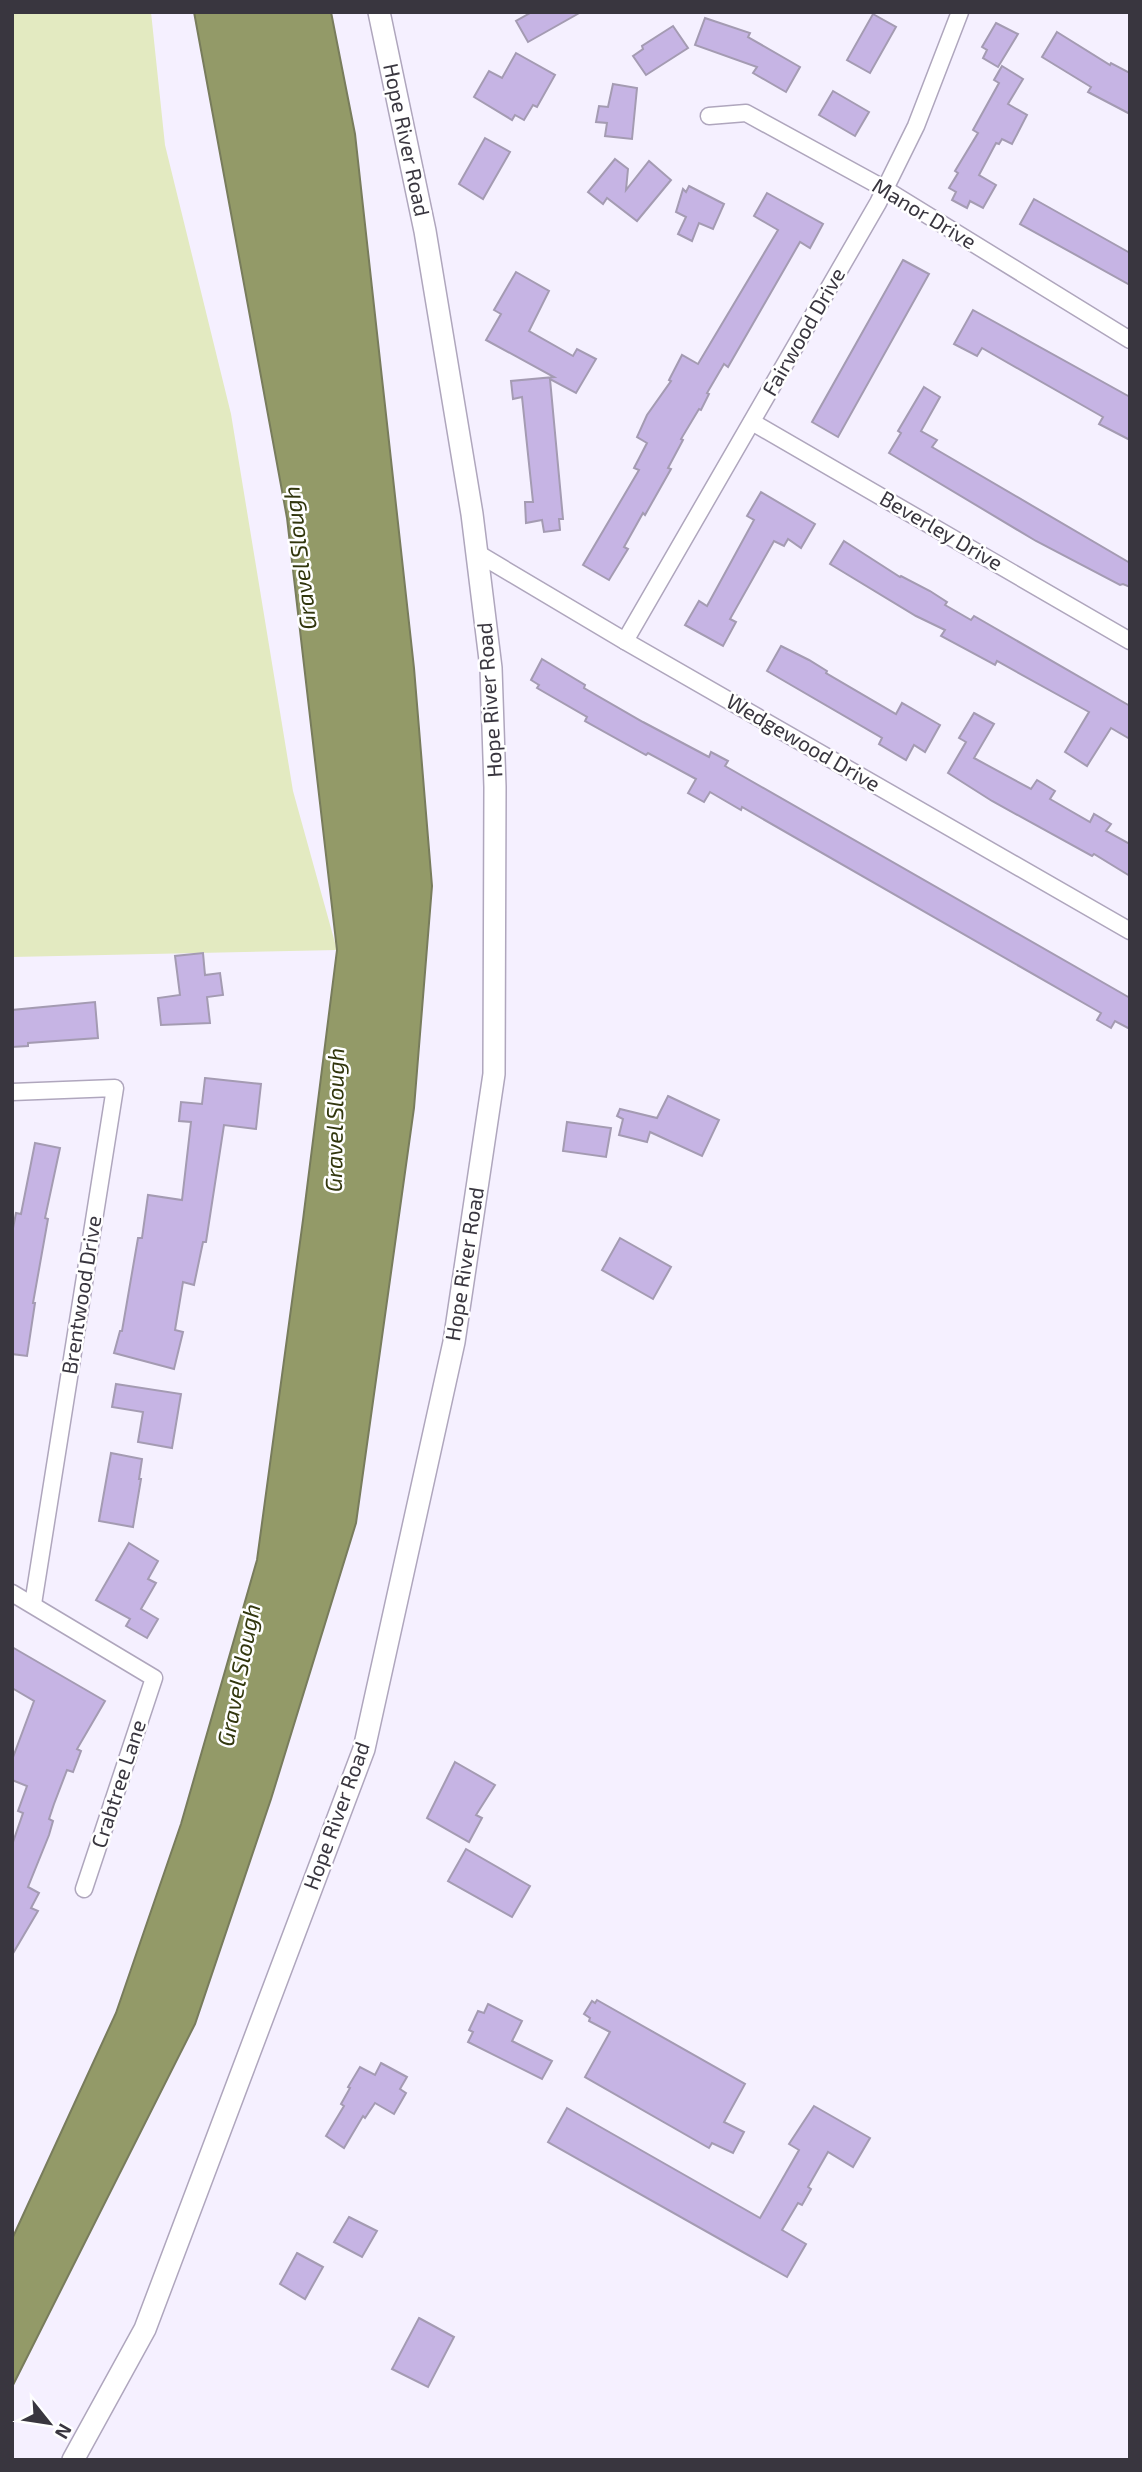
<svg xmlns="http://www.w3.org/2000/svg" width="1142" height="2472" font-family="'Exo 2',sans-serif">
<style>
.green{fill:#e3eac1}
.water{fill:#939a68;stroke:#787c5c;stroke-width:2}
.building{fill:#c6b4e4;stroke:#a49bb2;stroke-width:2}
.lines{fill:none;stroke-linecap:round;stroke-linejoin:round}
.minor-casing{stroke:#afa6bd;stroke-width:19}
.tertiary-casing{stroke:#afa6bd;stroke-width:24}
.minor{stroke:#fff;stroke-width:16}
.tertiary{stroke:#fff;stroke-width:21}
.labels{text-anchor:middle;stroke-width:5;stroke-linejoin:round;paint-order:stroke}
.street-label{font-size:21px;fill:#39363f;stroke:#fff}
.water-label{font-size:23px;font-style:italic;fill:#31360d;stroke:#fff}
</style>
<rect width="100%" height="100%" fill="#f5f0ff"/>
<!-- green -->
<path class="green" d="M 12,12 L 151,12 L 165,145 L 231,414 L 293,791 L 337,950 L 12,957 Z"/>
<!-- water -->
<path class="water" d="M 194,12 L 331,12 L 355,134 L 414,668 L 432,886 L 414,1108 L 356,1523 L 271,1799 L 195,2024 L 12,2387 L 12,2239 L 116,2013 L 181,1824 L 257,1560 L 303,1220 L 337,950 L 287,518 Z"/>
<!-- building -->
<g class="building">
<path d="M 532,12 L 581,12 L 528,42 L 516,21 Z"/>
<path d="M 873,14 L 896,27 L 870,73 L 847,60 Z"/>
<path d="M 705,18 L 750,33 L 748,37 L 800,67 L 786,92 L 753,73 L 757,67 L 695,45 Z"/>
<path d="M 996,23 L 1018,34 L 998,67 L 983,58 L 987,50 L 982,47 Z"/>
<path d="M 673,26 L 688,48 L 646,75 L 633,56 L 643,49 L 642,46 Z"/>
<path d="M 1057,32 L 1110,65 L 1111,63 L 1130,73 L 1130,114 L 1088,92 L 1091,87 L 1042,57 Z"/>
<path d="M 516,53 L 555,75 L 537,107 L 533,105 L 524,120 L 515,115 L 512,120 L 474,97 L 489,71 L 502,78 Z"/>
<path d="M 1002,66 L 1023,79 L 1008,104 L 1027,115 L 1012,144 L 1002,139 L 999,144 L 996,143 L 979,175 L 996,185 L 983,208 L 970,201 L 967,208 L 952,200 L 956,192 L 949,188 L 958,173 L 955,171 L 978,133 L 973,130 L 999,83 L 994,80 Z"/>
<path d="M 613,84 L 637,88 L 632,139 L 605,136 L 607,123 L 596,122 L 599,106 L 608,107 Z"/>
<path d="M 833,91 L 869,112 L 855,136 L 819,115 Z"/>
<path d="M 485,138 L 510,152 L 483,199 L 459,184 Z"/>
<path d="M 615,159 L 628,169 L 626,190 L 649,161 L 671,180 L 637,221 L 607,198 L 603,204 L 588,192 Z"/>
<path d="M 689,186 L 724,204 L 713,229 L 699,223 L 692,241 L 678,234 L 686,217 L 676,212 L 683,189 L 686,192 Z"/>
<path d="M 767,193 L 823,224 L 810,248 L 800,242 L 728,367 L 724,364 L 707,393 L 709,394 L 701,410 L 699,409 L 681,439 L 683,440 L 668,468 L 671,469 L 645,515 L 643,513 L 624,547 L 628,549 L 609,580 L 583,565 L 639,470 L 634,468 L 647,443 L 637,437 L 647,415 L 671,381 L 669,380 L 682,355 L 698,364 L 778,230 L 754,216 Z"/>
<path d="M 1034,199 L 1130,253 L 1130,285 L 1020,224 Z"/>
<path d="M 903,260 L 929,274 L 838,437 L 812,422 Z"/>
<path d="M 516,272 L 549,291 L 529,331 L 573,356 L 577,349 L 596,359 L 576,393 L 550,379 L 563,519 L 559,519 L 560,530 L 544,532 L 542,520 L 526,523 L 525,502 L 533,502 L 522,397 L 513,399 L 511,381 L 554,377 L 486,340 L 501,314 L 494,310 Z"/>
<path d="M 973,310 L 1130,397 L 1130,440 L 1099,424 L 1103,417 L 982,348 L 977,356 L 954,344 Z"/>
<path d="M 924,387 L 940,397 L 921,431 L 937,440 L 932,447 L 1130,563 L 1130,587 L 1123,584 L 1120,585 L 1036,541 L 889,453 L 901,433 L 898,431 Z"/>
<path d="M 761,492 L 815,524 L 801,548 L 788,539 L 784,546 L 774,541 L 730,619 L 736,622 L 723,646 L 685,625 L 699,601 L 707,606 L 754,520 L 747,516 Z"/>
<path d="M 844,541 L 900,577 L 901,576 L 930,591 L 947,602 L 945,605 L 971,620 L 974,616 L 1130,706 L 1130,739 L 1111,728 L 1087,766 L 1065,752 L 1089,712 L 997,661 L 995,665 L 941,636 L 945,630 L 916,616 L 830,564 Z"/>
<path d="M 781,646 L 809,660 L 827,671 L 826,673 L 896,714 L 902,703 L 940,725 L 925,752 L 914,745 L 906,760 L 879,744 L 882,738 L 767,671 Z"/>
<path d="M 542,659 L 585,685 L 584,688 L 643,722 L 709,757 L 711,752 L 728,761 L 725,766 L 1130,998 L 1130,1029 L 1115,1021 L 1111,1028 L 1097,1020 L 1101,1013 L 742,807 L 741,810 L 710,792 L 704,802 L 688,793 L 696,779 L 648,753 L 646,755 L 585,721 L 587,717 L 537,688 L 539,685 L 531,680 Z"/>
<path d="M 974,713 L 994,724 L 974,758 L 1031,789 L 1037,780 L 1055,791 L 1050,799 L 1090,822 L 1094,814 L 1111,824 L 1106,831 L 1130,844 L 1130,876 L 1094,854 L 1092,856 L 992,801 L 948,773 L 966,742 L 959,738 Z"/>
<path d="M 203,953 L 205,975 L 220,973 L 223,995 L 207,997 L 210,1023 L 161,1025 L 158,998 L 180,995 L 175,956 Z"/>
<path d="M 95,1002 L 98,1038 L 28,1043 L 28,1046 L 12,1047 L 12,1010 Z"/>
<path d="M 205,1078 L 261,1084 L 256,1129 L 224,1125 L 206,1242 L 203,1242 L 194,1285 L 183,1282 L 175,1330 L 183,1332 L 174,1369 L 114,1353 L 120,1331 L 122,1331 L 138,1238 L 142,1238 L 148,1195 L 182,1200 L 191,1122 L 179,1121 L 181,1102 L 202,1104 Z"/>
<path d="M 668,1096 L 719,1120 L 702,1156 L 650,1132 L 647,1142 L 619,1135 L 623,1119 L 617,1116 L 620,1109 L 657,1118 Z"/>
<path d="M 567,1122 L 611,1128 L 606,1157 L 563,1151 Z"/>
<path d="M 35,1143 L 60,1148 L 45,1218 L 48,1219 L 33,1303 L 35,1303 L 27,1356 L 12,1354 L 12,1233 L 16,1213 L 21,1214 Z"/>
<path d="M 620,1238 L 671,1267 L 653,1299 L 602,1270 Z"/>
<path d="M 116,1384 L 181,1394 L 172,1448 L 138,1442 L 143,1412 L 112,1407 Z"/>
<path d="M 111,1453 L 142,1459 L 139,1479 L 141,1479 L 133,1527 L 99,1521 Z"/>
<path d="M 129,1543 L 158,1561 L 148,1579 L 156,1583 L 141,1609 L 158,1619 L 147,1638 L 126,1626 L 130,1619 L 96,1600 Z"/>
<path d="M 12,1647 L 105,1701 L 77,1749 L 81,1751 L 73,1772 L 67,1770 L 54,1804 L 49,1819 L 53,1821 L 49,1835 L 28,1887 L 39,1893 L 31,1908 L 38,1911 L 12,1955 L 12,1845 L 23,1813 L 18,1811 L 27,1786 L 12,1780 L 12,1760 L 34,1701 L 12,1688 Z"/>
<path d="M 455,1762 L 495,1785 L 476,1815 L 482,1818 L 469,1842 L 427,1818 Z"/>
<path d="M 466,1849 L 530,1886 L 512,1917 L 448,1881 Z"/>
<path d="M 597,2000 L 745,2084 L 724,2122 L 744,2132 L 733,2153 L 712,2143 L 709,2148 L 585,2077 L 610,2032 L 589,2021 L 590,2018 L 584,2014 L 592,2001 L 595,2003 Z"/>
<path d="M 488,2004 L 522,2021 L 512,2041 L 552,2061 L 542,2079 L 468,2042 L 473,2032 L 469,2030 L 478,2011 L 484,2013 Z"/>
<path d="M 381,2063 L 407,2077 L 400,2089 L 406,2093 L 394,2114 L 375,2103 L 365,2118 L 363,2116 L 344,2148 L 326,2136 L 344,2106 L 341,2104 L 350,2088 L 348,2087 L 360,2067 L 375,2075 Z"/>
<path d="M 814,2106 L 870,2138 L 853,2167 L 828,2152 L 808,2187 L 811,2189 L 802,2205 L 798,2203 L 782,2230 L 806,2244 L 787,2277 L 548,2142 L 567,2108 L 760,2218 L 799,2150 L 789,2144 Z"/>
<path d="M 349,2217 L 377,2231 L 362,2257 L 334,2242 Z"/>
<path d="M 297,2253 L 323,2267 L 305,2299 L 280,2284 Z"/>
<path d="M 419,2318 L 454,2337 L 428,2387 L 392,2369 Z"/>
</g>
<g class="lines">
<!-- minor casing -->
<g class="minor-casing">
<g id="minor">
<path d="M 709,116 L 746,113 L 885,189 L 1130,340"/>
<path d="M 752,422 L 1130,641"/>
<path d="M 477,553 L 625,641 L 1130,931"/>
<path d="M 625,641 L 878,203 L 916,126 L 960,12"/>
<path d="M 12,1092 L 115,1088 L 33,1604"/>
<path d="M 12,1593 L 154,1678 L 84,1889"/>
</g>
</g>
<!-- tertiary casing -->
<g class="tertiary-casing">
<path id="tertiary" d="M 73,2460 L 145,2329 L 364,1749 L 454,1342 L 494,1074 L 495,787 L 491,668 L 472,514 L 425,231 L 379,12"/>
</g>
<!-- minor -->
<use href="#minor" class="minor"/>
<!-- tertiary -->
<use href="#tertiary" class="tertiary"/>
</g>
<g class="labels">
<!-- street labels -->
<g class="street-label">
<text transform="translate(406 140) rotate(78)" y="7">Hope River Road</text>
<text transform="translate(924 214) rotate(31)" y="7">Manor Drive</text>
<text transform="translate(804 332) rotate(-60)" y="7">Fairwood Drive</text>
<text transform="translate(941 531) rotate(30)" y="7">Beverley Drive</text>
<text transform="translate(490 700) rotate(-94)" y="7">Hope River Road</text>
<text transform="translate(803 743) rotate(30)" y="7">Wedgewood Drive</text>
<text transform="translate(465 1264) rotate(-81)" y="7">Hope River Road</text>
<text transform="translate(82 1295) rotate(-81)" y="7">Brentwood Drive</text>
<text transform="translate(119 1784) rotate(-72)" y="7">Crabtree Lane</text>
<text transform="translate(337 1816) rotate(-70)" y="7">Hope River Road</text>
</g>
<!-- water labels -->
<g class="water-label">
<text transform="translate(300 558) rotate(-97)" y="8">Gravel Slough</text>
<text transform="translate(335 1120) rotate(-89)" y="8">Gravel Slough</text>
<text transform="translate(239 1675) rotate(-79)" y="8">Gravel Slough</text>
</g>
</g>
<!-- border -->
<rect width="1142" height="2472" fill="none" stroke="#39363f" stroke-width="28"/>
<!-- north arrow -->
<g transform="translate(49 2423) rotate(120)" stroke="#ffffff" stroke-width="5" paint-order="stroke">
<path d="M0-5L12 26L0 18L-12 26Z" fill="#39363f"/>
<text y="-10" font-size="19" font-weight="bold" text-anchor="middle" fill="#39363f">N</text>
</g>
</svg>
